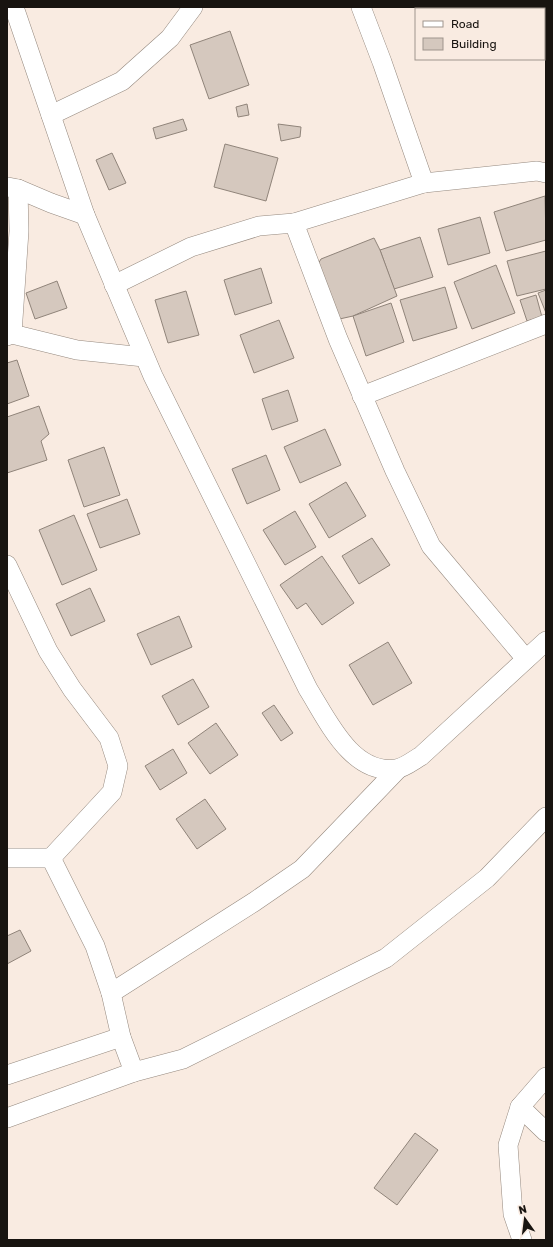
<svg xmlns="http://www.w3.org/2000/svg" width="553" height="1247" font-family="Rubik,sans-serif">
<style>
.building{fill:#d5c8be;stroke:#90847a}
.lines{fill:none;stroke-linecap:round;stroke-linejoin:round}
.minor-casing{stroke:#95897f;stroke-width:20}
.minor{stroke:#fff;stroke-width:19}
</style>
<rect width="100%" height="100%" fill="#f9ebe1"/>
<!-- building -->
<g class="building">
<path d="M 539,7 L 546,7 L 546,22 L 545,23 L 544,21 L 544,9 L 540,9 Z"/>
<path d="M 230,31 L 249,85 L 209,99 L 190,45 Z"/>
<path d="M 247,104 L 249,115 L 238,117 L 236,107 Z"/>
<path d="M 183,119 L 187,130 L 156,139 L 153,128 Z"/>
<path d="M 278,124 L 301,127 L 300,137 L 281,141 Z"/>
<path d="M 225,144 L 278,158 L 266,201 L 214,187 Z"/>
<path d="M 112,153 L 126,183 L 109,190 L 96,160 Z"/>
<path d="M 545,196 L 546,240 L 506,251 L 494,212 Z"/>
<path d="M 480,217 L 490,253 L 448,265 L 438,229 Z"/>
<path d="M 420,237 L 433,277 L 394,289 L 380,250 Z"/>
<path d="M 374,238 L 380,250 L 397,296 L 353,316 L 335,320 L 315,269 L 321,259 Z"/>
<path d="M 546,251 L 546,289 L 517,296 L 507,261 Z"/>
<path d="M 496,265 L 515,313 L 472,329 L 454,282 Z"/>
<path d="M 261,268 L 272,303 L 235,315 L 224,280 Z"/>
<path d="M 57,281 L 67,308 L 35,319 L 26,293 Z"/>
<path d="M 445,287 L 457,328 L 413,341 L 400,300 Z"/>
<path d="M 546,290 L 546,313 L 538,293 Z"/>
<path d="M 186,291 L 199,335 L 168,343 L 155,300 Z"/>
<path d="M 536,295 L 542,317 L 527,321 L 520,300 Z"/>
<path d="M 391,303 L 404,342 L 366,356 L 353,316 Z"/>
<path d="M 279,320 L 294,358 L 254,373 L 240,335 Z"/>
<path d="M 17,360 L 29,396 L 7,404 L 7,363 Z"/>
<path d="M 288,390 L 298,421 L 272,430 L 262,399 Z"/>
<path d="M 39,406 L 49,434 L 41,441 L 47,460 L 7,473 L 7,417 Z"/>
<path d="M 325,429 L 341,465 L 300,483 L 284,447 Z"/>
<path d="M 104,447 L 120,495 L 84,507 L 68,460 Z"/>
<path d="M 266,455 L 280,490 L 247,504 L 232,469 Z"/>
<path d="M 346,482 L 366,516 L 329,538 L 309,504 Z"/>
<path d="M 127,499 L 140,534 L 100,548 L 87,514 Z"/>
<path d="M 295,511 L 316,547 L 285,565 L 263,530 Z"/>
<path d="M 74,515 L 97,570 L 62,585 L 39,530 Z"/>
<path d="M 372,538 L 390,565 L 359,584 L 342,556 Z"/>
<path d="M 322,556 L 354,603 L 322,625 L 306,603 L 297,609 L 280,585 Z"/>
<path d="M 90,588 L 105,621 L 71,636 L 56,604 Z"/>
<path d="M 179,616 L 192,647 L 151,665 L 137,634 Z"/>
<path d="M 388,642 L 412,683 L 373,705 L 349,665 Z"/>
<path d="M 193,679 L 209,707 L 178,725 L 162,696 Z"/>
<path d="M 274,705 L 293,733 L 281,741 L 262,713 Z"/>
<path d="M 216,723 L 238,755 L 210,774 L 188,743 Z"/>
<path d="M 173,749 L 187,773 L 160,790 L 145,766 Z"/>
<path d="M 205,799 L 226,829 L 197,849 L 176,819 Z"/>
<path d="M 20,930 L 31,951 L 7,964 L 7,936 Z"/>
<path d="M 415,1133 L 438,1150 L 397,1205 L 374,1188 Z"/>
</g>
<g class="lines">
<!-- minor casing -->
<g class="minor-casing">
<g id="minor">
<path d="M 13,7 L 16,13 L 85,215 L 153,376 L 308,689 C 328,721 352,775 396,769 C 404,768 414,760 421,756 L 546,641"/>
<path d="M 361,7 L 382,62 L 424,183"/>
<path d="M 51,115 L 122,81 L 170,38 L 193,7"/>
<path d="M 8,187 L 18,189 L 51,203 L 85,215"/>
<path d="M 294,223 L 424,183 L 537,171 L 546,173"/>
<path d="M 114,285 L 191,247 L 259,226 L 294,223 L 338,339 L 395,471 L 431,546 L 526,659"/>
<path d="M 12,334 L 19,231 L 18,189"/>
<path d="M 7,336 L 12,334 L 77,350 L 144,357"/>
<path d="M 362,396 L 546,324"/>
<path d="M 7,565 L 48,651 L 72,689 L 109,738 L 118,766 L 112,792 L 51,858"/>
<path d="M 7,858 L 51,858 L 95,946 L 111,993 L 254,902 L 302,869 L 398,769"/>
<path d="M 121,1037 L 134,1072"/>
<path d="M 7,1075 L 121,1037 L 111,993"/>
<path d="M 520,1107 L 546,1132"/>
<path d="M 7,1118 L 134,1072 L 183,1059 L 386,958 L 487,878 L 546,817"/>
<path d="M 522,1240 L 513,1214 L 508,1145 L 520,1107 L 546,1077"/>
</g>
</g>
<!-- minor -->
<use href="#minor" class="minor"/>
</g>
<!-- border -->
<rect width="553" height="1247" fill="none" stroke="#181410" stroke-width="16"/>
<!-- legend -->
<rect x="415" y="8" width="130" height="52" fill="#f9ebe1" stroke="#9f958d"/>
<rect x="423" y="21" width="20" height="6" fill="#ffffff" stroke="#9f958d"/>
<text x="451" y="28" font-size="12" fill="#181410">Road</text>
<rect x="423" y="38" width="20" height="12" fill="#d5c8be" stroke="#9f958d"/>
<text x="451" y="48" font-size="12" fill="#181410">Building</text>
<!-- north arrow -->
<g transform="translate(525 1219) rotate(346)" stroke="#f9ebe1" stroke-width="3" paint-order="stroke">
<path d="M0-3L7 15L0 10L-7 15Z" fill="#181410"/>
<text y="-6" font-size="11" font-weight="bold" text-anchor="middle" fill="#181410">N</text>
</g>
</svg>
